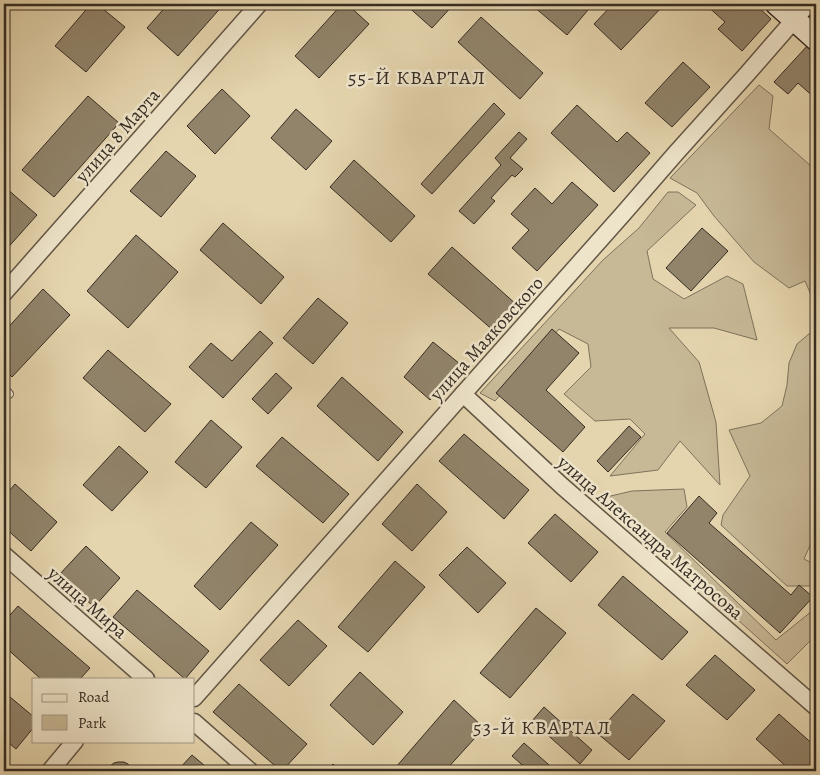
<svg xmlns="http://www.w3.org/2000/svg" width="820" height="775" font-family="Alegreya,serif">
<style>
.green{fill:#c7b896;stroke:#7e725c}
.building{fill:#91846b;stroke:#362c23}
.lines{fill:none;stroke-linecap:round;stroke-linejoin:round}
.lane-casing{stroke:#625646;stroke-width:10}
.street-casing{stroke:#625646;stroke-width:19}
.secondary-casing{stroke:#362c23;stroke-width:25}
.lane{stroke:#eee4ca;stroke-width:8}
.street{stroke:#eee4ca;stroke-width:16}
.secondary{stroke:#eee4ca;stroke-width:22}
.labels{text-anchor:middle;stroke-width:5;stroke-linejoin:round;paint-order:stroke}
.street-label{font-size:19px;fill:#362c23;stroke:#eee4ca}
.neighbourhood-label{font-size:20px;letter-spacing:1px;fill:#362c23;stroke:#eee4ca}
</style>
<rect width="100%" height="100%" fill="#e5d5ae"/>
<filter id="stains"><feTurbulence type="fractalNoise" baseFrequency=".004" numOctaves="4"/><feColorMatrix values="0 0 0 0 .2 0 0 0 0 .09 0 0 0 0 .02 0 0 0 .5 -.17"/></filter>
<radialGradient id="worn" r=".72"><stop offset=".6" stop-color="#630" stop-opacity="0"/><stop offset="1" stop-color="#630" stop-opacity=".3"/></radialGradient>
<!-- green -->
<g class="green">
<path d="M 759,85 L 773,96 L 769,129 L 811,166 L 816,164 L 816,304 L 814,302 L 805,281 L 789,288 L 754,262 L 714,216 L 697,193 L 670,178 Z"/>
<path d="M 668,192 L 678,192 L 696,205 L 647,251 L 653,279 L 684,299 L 727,276 L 743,284 L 757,340 L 714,328 L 669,328 L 699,362 L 716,422 L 720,485 L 680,441 L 658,470 L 610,476 L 645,434 L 630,419 L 595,421 L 564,394 L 591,367 L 588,344 L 559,329 L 495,401 L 480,393 L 603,260 L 639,228 Z"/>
<path d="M 816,328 L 816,542 L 812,541 L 804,559 L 816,565 L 816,586 L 787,586 L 721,525 L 723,515 L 750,476 L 729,430 L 761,423 L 782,406 L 787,385 L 789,363 L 797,344 Z"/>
<path d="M 684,489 L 687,507 L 665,532 L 776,640 L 812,611 L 816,613 L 816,635 L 787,664 L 602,498 L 632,491 Z"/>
</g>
<!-- building -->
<g class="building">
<path d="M 91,4 L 97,4 L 125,27 L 86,72 L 55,46 Z"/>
<path d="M 168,4 L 224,4 L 178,56 L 147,28 Z"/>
<path d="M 342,4 L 347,4 L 369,24 L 319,78 L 295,56 Z"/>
<path d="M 405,4 L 454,4 L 432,28 Z"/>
<path d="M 535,4 L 580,4 L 588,10 L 567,35 L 533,6 Z"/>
<path d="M 613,4 L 658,4 L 662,7 L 621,50 L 594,24 Z"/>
<path d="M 705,4 L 755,4 L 771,19 L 742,51 L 718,29 L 725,22 Z"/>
<path d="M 481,17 L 543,73 L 520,99 L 458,42 Z"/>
<path d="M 808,45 L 816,53 L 816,99 L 798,83 L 788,94 L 774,82 Z"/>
<path d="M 683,62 L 710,87 L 672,127 L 645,103 Z"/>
<path d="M 222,89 L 250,116 L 215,154 L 187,126 Z"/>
<path d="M 88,96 L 119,123 L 54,197 L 22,170 Z"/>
<path d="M 494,103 L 505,114 L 432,194 L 421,184 Z"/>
<path d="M 577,105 L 617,142 L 627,132 L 650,153 L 614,192 L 551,133 Z"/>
<path d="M 296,109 L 332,141 L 306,170 L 271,138 Z"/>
<path d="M 519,132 L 527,139 L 510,158 L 523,169 L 515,177 L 512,175 L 491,198 L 495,201 L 474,224 L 459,211 L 501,165 L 495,158 Z"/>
<path d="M 166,151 L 196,176 L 161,217 L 130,191 Z"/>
<path d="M 354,160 L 415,216 L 391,242 L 330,187 Z"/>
<path d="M 572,182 L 598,205 L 537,271 L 512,248 L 529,230 L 511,214 L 535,188 L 552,204 Z"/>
<path d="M 6,188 L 37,215 L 4,252 L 4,191 Z"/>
<path d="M 223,223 L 284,277 L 261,304 L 200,250 Z"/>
<path d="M 702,228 L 728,251 L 691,291 L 666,268 Z"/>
<path d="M 136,235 L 178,272 L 128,328 L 87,291 Z"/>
<path d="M 452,247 L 517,305 L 494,331 L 428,274 Z"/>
<path d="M 43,289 L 70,315 L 12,377 L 4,369 L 4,332 Z"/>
<path d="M 318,298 L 348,323 L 313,364 L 283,338 Z"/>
<path d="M 552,329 L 579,353 L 546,390 L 585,427 L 563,452 L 496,393 Z"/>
<path d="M 260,331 L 273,343 L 223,398 L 189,367 L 211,343 L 232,361 Z"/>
<path d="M 433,342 L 460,364 L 430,400 L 404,377 Z"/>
<path d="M 108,350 L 171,404 L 145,432 L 83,378 Z"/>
<path d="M 276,373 L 292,388 L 268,414 L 252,399 Z"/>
<path d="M 342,377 L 403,432 L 378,461 L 317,406 Z"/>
<path d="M 211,420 L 242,447 L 206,488 L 175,462 Z"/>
<path d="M 629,426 L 641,437 L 608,472 L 597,461 Z"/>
<path d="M 464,434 L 529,490 L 504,519 L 439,461 Z"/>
<path d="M 282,437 L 349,494 L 323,523 L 256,466 Z"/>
<path d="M 119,446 L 148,472 L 112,511 L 83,485 Z"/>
<path d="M 15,484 L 57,522 L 31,551 L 4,527 L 4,497 Z"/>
<path d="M 417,484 L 447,512 L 412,551 L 382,524 Z"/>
<path d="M 699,496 L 717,513 L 709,523 L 791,595 L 799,585 L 813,597 L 780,633 L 667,533 Z"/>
<path d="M 555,514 L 598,552 L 571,582 L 528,543 Z"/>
<path d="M 251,522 L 278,545 L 220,610 L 194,586 Z"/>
<path d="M 86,546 L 120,578 L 94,607 L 59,575 Z"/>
<path d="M 467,547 L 506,583 L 478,613 L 439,575 Z"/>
<path d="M 395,561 L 425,587 L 368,652 L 338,627 Z"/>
<path d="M 623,576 L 688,632 L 662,660 L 598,605 Z"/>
<path d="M 137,590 L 209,651 L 185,679 L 113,617 Z"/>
<path d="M 18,606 L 90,668 L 80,679 L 41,679 L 4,646 L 4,622 Z"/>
<path d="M 536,608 L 566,633 L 510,698 L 480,673 Z"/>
<path d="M 298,620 L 327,646 L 289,686 L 260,660 Z"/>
<path d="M 715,655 L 755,690 L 727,720 L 686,685 Z"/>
<path d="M 360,672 L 403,712 L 373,745 L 330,705 Z"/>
<path d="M 239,684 L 307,744 L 282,771 L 281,771 L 213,712 Z"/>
<path d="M 4,692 L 34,717 L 34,727 L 16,749 L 4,739 Z"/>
<path d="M 633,694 L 665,721 L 629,760 L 597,733 Z"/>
<path d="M 454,700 L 484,728 L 445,771 L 401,771 L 396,767 Z"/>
<path d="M 544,707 L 592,750 L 580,764 L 532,721 Z"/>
<path d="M 779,714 L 816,747 L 816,771 L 791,771 L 756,739 Z"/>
<path d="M 524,743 L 556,771 L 529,771 L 512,756 Z"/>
<path d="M 192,755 L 211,771 L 177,771 Z"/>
<path d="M 118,762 L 124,762 L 128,764 L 132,771 L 107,771 L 110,766 L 114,763 Z"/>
<path d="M 333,764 L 341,771 L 326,771 Z"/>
</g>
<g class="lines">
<!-- lane casing -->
<g class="lane-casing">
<path id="lane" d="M 4,389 L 9,394"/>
</g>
<!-- street casing -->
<g class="street-casing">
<g id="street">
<path d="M 4,293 L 259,4"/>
<path d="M 463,394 L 562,486 L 816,707"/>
<path d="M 4,555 L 146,679"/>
<path d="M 194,698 L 463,394 L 623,214 L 676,153 L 747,74 L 808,4"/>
<path d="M 194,722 L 250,771"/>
<path d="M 50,771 L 75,741"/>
</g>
</g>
<!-- secondary casing -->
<g class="secondary-casing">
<path id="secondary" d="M 777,4 L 816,39"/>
</g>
<!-- lane -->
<use href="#lane" class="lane"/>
<!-- street -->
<use href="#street" class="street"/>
<!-- secondary -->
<use href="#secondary" class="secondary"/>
</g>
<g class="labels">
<!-- street labels -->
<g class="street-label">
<text transform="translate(117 135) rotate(-49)" y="7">улица 8 Марта</text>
<text transform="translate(486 338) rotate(-48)" y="7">улица Маяковского</text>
<text transform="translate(651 537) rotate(41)" y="7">улица Александра Матросова</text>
<text transform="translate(88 602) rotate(41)" y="7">улица Мира</text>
</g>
<!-- neighbourhood labels -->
<g class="neighbourhood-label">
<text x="417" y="84">55-Й КВАРТАЛ</text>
<text x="542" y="734">53-Й КВАРТАЛ</text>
</g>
</g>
<!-- margin -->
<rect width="820" height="775" fill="none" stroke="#e5d5ae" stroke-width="20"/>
<rect x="5" y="5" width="810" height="765" fill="none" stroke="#362c23" stroke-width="2.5"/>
<rect x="10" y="10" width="800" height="755" fill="none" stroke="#362c23"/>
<!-- legend -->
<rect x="32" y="678" width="162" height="65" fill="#eee4ca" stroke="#a49a87"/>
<rect x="42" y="694" width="25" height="8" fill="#eee4ca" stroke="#a49a87"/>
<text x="78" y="702" font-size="15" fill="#362c23">Road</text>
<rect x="42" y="715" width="25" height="15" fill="#c7b896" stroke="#a49a87"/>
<text x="78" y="728" font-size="15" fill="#362c23">Park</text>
<rect width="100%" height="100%" filter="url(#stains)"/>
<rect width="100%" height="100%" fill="url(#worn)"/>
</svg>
